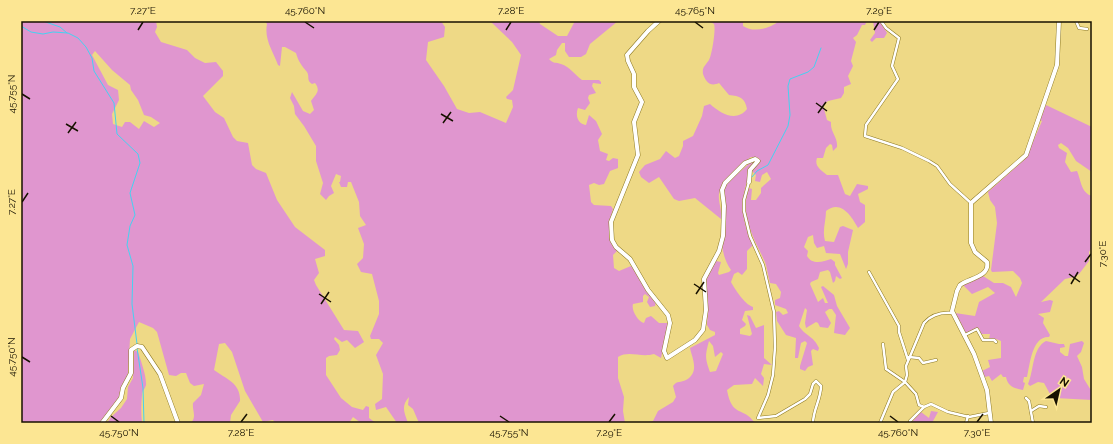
<svg xmlns="http://www.w3.org/2000/svg" width="1113" height="444" font-family="Raleway,sans-serif">
<style>
.green{fill:#e096cf;fill-rule:evenodd}
.lines{fill:none;stroke-linecap:round;stroke-linejoin:round}
.stream{stroke:#45d2f1;stroke-width:1}
.street-casing{stroke:#8e7a23;stroke-width:3.5}
.secondary-casing{stroke:#8e7a23;stroke-width:5}
.street{stroke:#fff;stroke-width:2.5}
.secondary{stroke:#fff;stroke-width:4}
.ticks{fill:none;stroke:#171100;stroke-width:1.5}
.neatline{fill:none;stroke:#171100;stroke-width:1.5}
.ticks-label{font-size:10px;text-anchor:middle;fill:#171100}
</style>
<rect width="100%" height="100%" fill="#eed986"/>
<!-- green -->
<g class="green">
<path d="M 21,21 L 156,21 L 157,27 L 155,32 L 161,42 L 187,50 L 195,58 L 205,63 L 216,62 L 223,71 L 223,76 L 203,96 L 215,112 L 224,118 L 233,137 L 237,141 L 248,143 L 252,165 L 256,169 L 266,173 L 277,200 L 295,227 L 325,250 L 325,256 L 315,259 L 319,273 L 314,280 L 316,285 L 344,330 L 358,331 L 364,342 L 355,348 L 347,340 L 342,342 L 335,337 L 334,339 L 339,345 L 340,350 L 337,355 L 329,356 L 326,358 L 326,375 L 341,398 L 352,407 L 363,410 L 366,406 L 369,407 L 369,418 L 376,423 L 361,423 L 353,417 L 349,423 L 275,423 L 273,420 L 263,422 L 245,391 L 232,352 L 225,343 L 219,344 L 214,370 C 226,379 241,383 240,401 L 231,415 L 230,423 L 191,423 C 197,416 192,411 193,403 L 201,395 L 204,384 L 194,386 L 190,383 L 186,373 L 181,373 L 176,376 L 169,375 L 157,332 L 153,328 L 139,322 L 130,339 L 128,374 L 120,396 L 101,423 L 21,423 ZM 95,51 L 112,70 L 130,85 L 131,90 L 138,100 L 144,115 L 151,117 L 160,123 L 154,127 L 144,121 L 139,129 L 130,122 L 125,122 L 122,127 L 113,124 L 112,114 L 119,100 L 118,90 L 108,85 L 92,55 Z"/>
<path d="M 265,21 L 441,21 L 445,27 L 444,37 L 428,42 L 426,60 L 444,86 L 457,109 L 469,113 L 480,112 L 506,123 L 513,107 L 512,100 L 507,99 L 506,97 L 513,90 L 521,55 L 512,42 L 490,21 L 539,21 L 540,24 L 558,36 L 567,36 L 575,21 L 618,21 L 590,44 L 586,54 L 581,57 L 569,57 L 565,51 L 565,43 L 562,43 L 557,50 L 556,55 L 549,59 C 553,64 556,62 561,64 C 570,67 575,75 582,80 L 599,80 L 601,82 L 601,84 L 593,83 L 592,86 L 596,93 L 589,95 L 588,98 L 590,103 L 585,110 L 578,108 C 575,116 578,124 586,125 L 589,115 L 596,121 L 602,134 L 598,140 L 600,151 L 608,154 L 606,160 L 609,161 L 613,158 L 618,159 L 618,168 L 610,171 L 604,184 L 599,185 L 594,183 L 589,185 L 591,202 L 594,205 L 611,206 L 613,209 L 609,223 L 609,237 L 617,251 L 613,255 L 614,268 L 619,271 L 631,266 L 656,301 L 655,306 L 650,307 L 647,302 L 649,297 L 645,294 L 643,296 L 643,302 L 633,304 C 631,310 638,322 644,323 L 646,318 L 651,316 L 659,323 L 668,323 L 661,358 L 654,354 C 641,358 629,350 618,357 L 618,378 L 624,397 L 623,411 L 625,423 L 419,423 L 413,409 L 408,405 L 409,397 C 401,406 404,412 408,423 L 397,423 L 386,407 L 376,410 L 375,404 L 382,399 L 383,374 L 376,355 L 383,343 L 379,339 L 371,339 L 370,336 L 379,314 L 379,301 L 372,274 L 361,272 L 357,264 L 363,258 L 364,244 L 358,228 L 366,225 L 360,216 L 359,202 L 351,182 L 348,182 L 347,187 L 341,187 L 339,182 L 340,182 L 341,176 L 336,174 L 331,186 L 334,193 L 329,196 L 326,200 L 320,194 L 323,183 L 316,161 L 316,146 L 304,126 L 295,114 L 294,106 L 290,98 L 292,92 L 303,111 L 310,114 L 314,110 L 311,101 C 316,94 321,91 315,83 L 312,84 C 306,80 310,77 307,72 C 302,66 298,61 296,53 L 285,47 L 282,47 L 280,66 L 278,65 C 273,51 264,40 267,24 Z"/>
<path d="M 710,21 L 743,21 L 743,26 C 753,33 769,29 779,21 L 867,21 L 865,25 L 862,25 L 857,35 L 853,38 L 856,42 L 851,61 L 853,66 L 848,76 L 851,84 L 844,87 L 844,93 L 841,98 L 828,101 L 823,105 L 827,120 L 831,122 C 830,132 838,137 837,147 L 833,151 L 832,145 L 830,144 L 826,148 L 823,158 L 817,158 C 814,166 821,170 827,175 L 838,175 L 845,194 L 850,196 L 857,184 L 868,186 L 868,189 L 858,194 L 860,202 L 865,205 L 865,222 L 858,228 C 852,217 841,199 826,211 C 826,221 822,231 825,241 L 834,242 L 840,227 L 843,226 L 853,230 L 848,252 L 848,264 L 846,269 L 840,254 L 826,253 L 824,246 L 817,248 L 814,243 L 813,235 L 808,237 L 804,247 L 808,251 L 807,256 C 812,265 823,262 831,259 L 835,262 L 835,265 L 842,278 L 840,279 L 836,276 L 835,281 L 833,283 L 830,272 L 828,270 L 820,272 L 818,279 L 811,282 L 810,284 L 818,302 L 823,298 L 825,303 L 828,303 L 821,287 L 823,286 L 834,295 L 837,306 L 850,328 L 845,335 L 834,333 L 836,315 L 832,309 L 829,309 L 825,312 L 831,323 L 828,328 L 820,327 L 818,323 L 816,322 L 806,328 L 805,323 L 807,310 L 805,308 L 799,326 C 806,337 813,335 819,348 L 818,351 L 813,349 L 811,351 L 813,365 L 808,367 L 805,371 L 800,369 L 800,366 L 807,343 L 805,341 L 801,343 L 798,358 L 795,358 L 796,338 L 786,335 L 777,321 L 776,312 L 779,311 L 783,315 L 788,313 L 786,309 L 775,305 L 775,300 L 780,298 L 781,292 L 776,284 L 770,283 C 768,276 767,268 765,262 C 754,238 739,215 749,188 L 752,189 L 751,200 L 756,200 L 761,193 L 761,188 L 771,179 L 767,172 L 762,175 L 760,182 L 755,181 L 756,175 L 752,171 L 759,163 L 759,158 L 751,157 C 743,163 721,184 719,194 C 718,202 722,208 721,219 L 695,198 L 679,201 L 674,199 L 659,177 L 649,183 L 641,177 L 639,172 L 645,165 L 660,159 L 666,151 L 675,158 L 679,156 L 683,146 L 683,141 L 693,136 L 702,116 L 704,106 L 710,104 C 720,113 736,123 747,109 C 745,98 740,96 729,95 L 719,83 C 710,87 706,82 703,74 C 702,67 705,66 709,60 C 712,55 716,29 714,24 Z"/>
<path d="M 873,21 L 880,21 L 887,33 L 884,38 L 876,38 L 872,42 L 870,40 L 875,33 Z"/>
<path d="M 1046,105 L 1092,127 L 1092,172 L 1076,161 L 1068,148 L 1061,143 L 1058,145 L 1059,148 L 1067,153 L 1065,162 L 1071,172 L 1077,171 C 1081,180 1081,193 1092,196 L 1092,247 L 1089,252 L 1089,261 L 1079,274 L 1074,277 L 1065,279 L 1041,302 L 1050,300 L 1053,301 L 1050,312 L 1038,314 L 1044,318 L 1043,323 L 1050,335 L 1049,337 C 1032,336 1030,364 1027,377 L 1024,377 L 1023,382 L 1025,383 L 1023,390 C 1014,388 1008,387 1006,377 L 1003,377 L 1001,374 L 992,381 L 989,376 L 985,377 L 982,371 L 990,367 L 988,360 L 1001,358 L 1001,341 L 996,339 L 989,339 L 990,334 L 981,334 L 979,328 L 965,333 L 955,313 L 975,316 L 979,302 L 995,293 L 988,287 L 972,294 L 963,285 L 983,276 L 994,283 L 1003,283 L 1011,287 L 1016,297 L 1022,283 L 1020,278 L 1013,271 L 992,272 L 991,270 L 997,223 L 995,207 L 990,200 L 988,192 L 1026,158 L 1042,121 L 1040,120 Z"/>
<path d="M 752,161 L 756,162 C 740,189 739,217 753,245 L 747,251 L 747,269 L 742,275 L 738,272 L 734,274 L 731,282 C 735,289 744,304 753,307 L 753,310 L 745,311 L 742,320 L 746,324 L 745,326 L 740,329 L 740,334 L 750,336 L 752,334 L 747,315 L 750,316 L 756,328 L 764,325 L 764,358 L 772,365 L 764,364 L 761,374 L 764,378 L 763,386 L 755,378 L 752,384 L 734,385 L 727,390 C 732,418 743,406 755,423 L 644,423 L 653,421 L 658,411 L 673,402 L 676,397 L 673,386 C 677,380 681,383 686,380 C 700,372 692,358 690,348 L 715,335 L 715,332 L 710,330 L 707,325 L 708,308 L 705,281 L 716,261 L 721,262 L 718,273 L 719,275 L 729,272 L 731,270 C 716,249 722,217 723,191 L 726,184 ZM 709,341 L 713,346 L 715,357 L 721,352 L 723,354 L 716,371 L 710,372 C 705,358 705,356 709,341 Z"/>
<path d="M 1046,341 L 1059,344 L 1064,344 L 1065,347 L 1060,348 L 1060,352 L 1065,356 L 1068,356 L 1070,344 L 1082,341 L 1084,343 L 1081,352 L 1077,356 L 1082,367 L 1084,379 L 1092,392 L 1092,400 L 1055,398 L 1050,394 L 1044,383 L 1038,382 L 1030,386 L 1028,384 C 1034,371 1032,348 1046,341 Z"/>
<path d="M 134,350 L 138,352 C 141,361 146,375 146,383 C 147,387 142,390 142,395 C 141,405 141,413 142,423 L 107,423 L 111,417 L 121,408 L 127,399 L 128,387 L 133,378 Z"/>
<path d="M 931,411 L 938,412 L 932,423 L 911,423 L 921,412 L 929,418 Z"/>
</g>
<g class="lines">
<!-- stream -->
<g class="stream">
<path d="M 43,21 L 60,27 L 67,33"/>
<path d="M 21,26 L 31,32 L 43,34 L 53,32 L 68,33 L 78,38 L 86,47 L 92,58 L 94,71 L 114,103 L 117,134 L 138,154 L 140,163 L 130,193 L 135,215 L 130,226 L 127,245 L 133,266 L 132,304 L 137,344"/>
<path d="M 752,177 L 757,171 L 768,165 L 788,126 L 790,115 L 788,86 L 790,79 L 808,72 L 814,67 L 821,48"/>
<path d="M 137,348 L 143,388 L 144,423"/>
</g>
<!-- street casing -->
<g class="street-casing">
<g id="street">
<path d="M 881,21 L 886,28 L 899,38 L 892,66 L 898,79 L 866,125 L 865,136 L 902,148 L 929,161 L 937,166 L 950,184 L 971,203"/>
<path d="M 1076,21 L 1079,28 L 1087,29"/>
<path d="M 749,182 L 744,200 L 744,211 L 750,236 L 763,265 L 774,312 L 775,347 L 773,375 L 768,395 L 758,418 L 776,416 L 805,399 L 810,394 L 813,384 L 816,381 L 821,386 C 821,399 813,410 813,423"/>
<path d="M 869,272 L 899,326 L 899,332 L 908,360"/>
<path d="M 953,313 C 942,312 931,315 924,323 L 906,366 L 907,375 L 905,382 L 916,394 L 919,405 L 924,407 L 931,404 L 948,412 L 969,417 L 989,413"/>
<path d="M 965,335 L 977,329 L 983,340 L 994,340 L 996,342"/>
<path d="M 909,357 L 919,358 L 923,363 L 936,360"/>
<path d="M 1026,398 L 1029,401 L 1033,423"/>
<path d="M 1031,411 L 1039,406 L 1046,407"/>
<path d="M 910,421 L 924,407"/>
<path d="M 880,423 L 893,392 L 905,382 L 886,369 L 883,344"/>
<path d="M 966,423 L 968,416"/>
</g>
</g>
<!-- secondary casing -->
<g class="secondary-casing">
<g id="secondary">
<path d="M 659,21 L 648,31 L 627,55 L 628,61 L 634,74 L 634,87 L 642,102 L 634,122 L 638,155 L 611,222 L 612,240 L 616,247 L 630,259 L 648,290 L 668,315 L 670,323 L 664,351 L 667,358 L 695,340 L 703,330 L 706,310 L 704,279 L 719,251 L 723,236 L 724,206 L 722,190 L 725,183 L 745,163 L 755,159 L 758,161 L 750,170 L 749,182"/>
<path d="M 102,423 L 121,398 L 123,388 L 131,373 L 131,350 L 137,346 L 142,347 L 160,374 L 178,423"/>
<path d="M 991,423 L 987,390 L 974,354 L 952,311 L 957,291 L 960,285 C 969,278 990,277 987,262 L 975,252 L 971,243 L 971,203 L 1026,155 L 1057,65 L 1059,21"/>
</g>
</g>
<!-- street -->
<use href="#street" class="street"/>
<!-- secondary -->
<use href="#secondary" class="secondary"/>
</g>
<!-- ticks -->
<path class="ticks" d="M 305,22 L 314,28M 695,22 L 703,28M 138,30 L 143,22M 506,30 L 511,22M 874,30 L 879,22M 22,94 L 30,99M 816,103 L 827,111M 818,113 L 826,102M 441,114 L 453,121M 443,123 L 451,112M 66,124 L 78,131M 68,133 L 76,122M 22,202 L 28,193M 1085,262 L 1091,254M 1069,274 L 1080,282M 694,284 L 706,292M 1071,284 L 1078,272M 319,294 L 331,302M 696,294 L 704,282M 321,304 L 329,292M 22,357 L 30,362M 111,416 L 119,422M 500,416 L 509,422M 890,416 L 898,422M 241,422 L 247,414M 609,422 L 615,414M 977,422 L 983,414"/>
<!-- border -->
<rect width="1113" height="444" fill="none" stroke="#fce693" stroke-width="44"/>
<!-- north arrow -->
<g transform="translate(1059 390) rotate(34)" stroke="#fce693" stroke-width="3" paint-order="stroke">
<path d="M0-3L7 15L0 10L-7 15Z" fill="#171100"/>
<text y="-6" font-size="11" font-weight="bold" text-anchor="middle" fill="#171100">N</text>
</g>
<rect x="22" y="22" width="1069" height="400" class="neatline"/>
<g class="ticks-label">
<text x="143" y="14">7.27°E</text>
<text x="305" y="14">45.760°N</text>
<text x="511" y="14">7.28°E</text>
<text x="695" y="14">45.765°N</text>
<text x="879" y="14">7.29°E</text>
<text transform="translate(11 94) rotate(-90)" y="4">45.755°N</text>
<text transform="translate(11 202) rotate(-90)" y="4">7.27°E</text>
<text transform="translate(1102 254) rotate(-90)" y="4">7.30°E</text>
<text transform="translate(11 357) rotate(-90)" y="4">45.750°N</text>
<text x="119" y="436">45.750°N</text>
<text x="241" y="436">7.28°E</text>
<text x="509" y="436">45.755°N</text>
<text x="609" y="436">7.29°E</text>
<text x="898" y="436">45.760°N</text>
<text x="977" y="436">7.30°E</text>
</g>
</svg>
